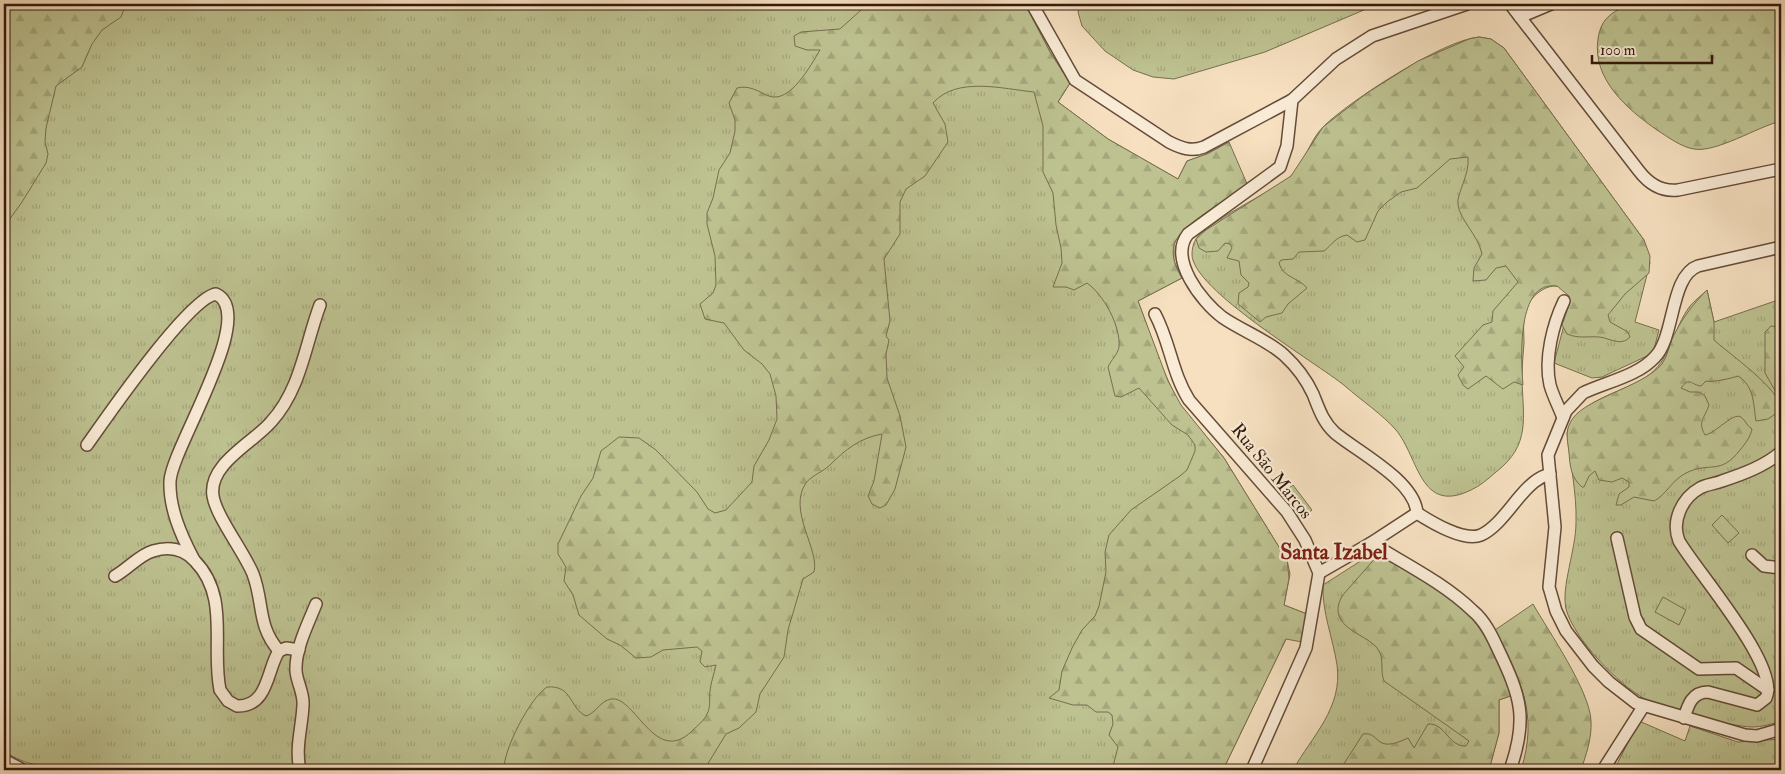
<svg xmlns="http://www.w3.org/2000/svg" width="1785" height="774" font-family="'IM FELL Double Pica',serif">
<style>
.grass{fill:url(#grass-tufts);stroke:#786e4e}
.forest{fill:url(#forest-firs);stroke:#786e4e}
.green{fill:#bec291;stroke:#786e4e}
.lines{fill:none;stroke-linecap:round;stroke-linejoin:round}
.minor-casing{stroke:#644c39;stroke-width:14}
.minor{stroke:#f9ebd6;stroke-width:11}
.labels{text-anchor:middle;stroke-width:4.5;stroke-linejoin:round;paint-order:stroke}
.street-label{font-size:18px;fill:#331a0c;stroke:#f9ebd6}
.district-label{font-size:22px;font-weight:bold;fill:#7a1f14;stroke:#f9ebd6}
</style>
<defs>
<pattern id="grass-tufts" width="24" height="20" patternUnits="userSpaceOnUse" patternTransform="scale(1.25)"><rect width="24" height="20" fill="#bec291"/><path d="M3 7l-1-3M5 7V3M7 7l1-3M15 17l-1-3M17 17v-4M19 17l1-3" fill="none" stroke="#a4a67c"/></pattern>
<pattern id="forest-firs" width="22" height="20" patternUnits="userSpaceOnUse" patternTransform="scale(1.25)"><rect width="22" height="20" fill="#bec291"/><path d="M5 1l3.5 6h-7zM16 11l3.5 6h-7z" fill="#a4a67c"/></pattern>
</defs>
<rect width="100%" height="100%" fill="#f6e0c0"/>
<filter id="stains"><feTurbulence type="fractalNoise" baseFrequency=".004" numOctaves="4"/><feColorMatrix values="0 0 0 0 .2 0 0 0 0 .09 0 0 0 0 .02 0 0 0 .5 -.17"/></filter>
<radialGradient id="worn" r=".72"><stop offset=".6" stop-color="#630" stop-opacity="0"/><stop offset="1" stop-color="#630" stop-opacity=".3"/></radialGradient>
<!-- grass -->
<g class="grass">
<path d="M 4,4 L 1025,4 L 1050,52 L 1070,83 L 1058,102 L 1108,139 L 1178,179 L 1187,161 L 1207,154 L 1229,142 L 1193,223 L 1177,237 L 1174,245 L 1174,261 L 1182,278 L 1138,301 L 1162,367 L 1178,402 L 1224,458 L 1287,560 L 1290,574 L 1284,605 L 1307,614 L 1286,639 L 1223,770 L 71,770 C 44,766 28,767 4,751 Z"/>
<path d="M 1080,4 L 1378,4 L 1265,52 L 1174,79 L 1153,77 L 1133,70 L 1105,51 L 1082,26 L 1078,12 Z"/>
<path d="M 1479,37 L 1491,39 L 1504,48 L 1644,240 L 1650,263 L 1635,322 L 1659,330 L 1654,349 L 1647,356 L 1602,377 L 1592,378 L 1554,363 L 1570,302 C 1565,273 1534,289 1527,307 C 1522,318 1524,331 1524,343 C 1523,355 1522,367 1522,379 C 1523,418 1531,445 1496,472 C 1488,479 1480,486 1471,490 C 1420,515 1419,458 1396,430 C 1382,414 1362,401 1345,386 C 1317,363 1191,289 1192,254 C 1192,250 1193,243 1196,239 C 1205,223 1271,192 1290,177 C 1305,164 1309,140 1324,126 C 1351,100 1443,40 1479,37 Z"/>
<path d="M 1707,290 L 1714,322 L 1781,299 L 1781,721 C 1772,724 1762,727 1752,727 C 1733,727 1662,708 1645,699 C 1619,685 1574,639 1566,609 C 1561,587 1576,549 1576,523 C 1577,493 1570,463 1567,433 C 1574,401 1622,393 1646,377 C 1671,361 1673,328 1690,306 C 1694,301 1702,295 1707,290 Z"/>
<path d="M 1373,553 C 1407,570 1446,589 1471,618 C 1490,640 1502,669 1513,695 L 1499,700 L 1499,733 L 1489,770 L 1293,770 C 1312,736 1343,708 1337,665 C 1333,638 1322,613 1323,585 Z"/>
<path d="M 1639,721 L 1685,741 L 1690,726 L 1738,742 L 1781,739 L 1781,770 L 1614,770 Z"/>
</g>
<!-- forest -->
<g class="forest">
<path d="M 4,4 L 126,4 L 121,17 L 102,30 L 92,44 L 82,67 L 56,86 L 46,128 L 45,142 L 48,154 L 46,163 L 22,202 L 4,227 Z"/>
<path d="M 861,4 L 1025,4 L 1050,52 L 1070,83 L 1058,102 L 1108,139 L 1178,179 L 1187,161 L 1207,154 L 1229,142 L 1248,186 C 1230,198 1179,225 1174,245 C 1171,257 1176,268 1182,278 L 1138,301 L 1168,381 L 1181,405 L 1224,458 L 1287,560 L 1289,578 L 1284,605 L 1307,614 L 1302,642 L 1286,639 L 1223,770 L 1112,770 L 1118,747 L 1109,735 L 1113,724 L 1112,715 L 1108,712 L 1096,712 L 1087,705 L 1073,705 L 1049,698 L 1059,690 L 1062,671 L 1072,648 L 1082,630 L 1095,616 L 1099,606 L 1106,572 L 1105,552 L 1109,535 L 1131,510 L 1180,476 L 1187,470 L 1195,451 L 1195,445 L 1188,435 L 1172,425 L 1139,388 L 1121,397 L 1115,396 L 1108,367 C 1111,360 1118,354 1119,347 C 1121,326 1103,294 1087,283 L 1074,290 L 1066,287 L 1053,287 L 1062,263 L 1061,248 L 1056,225 L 1053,193 L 1043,172 L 1043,126 L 1034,92 C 1003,89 957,76 933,103 L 945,124 L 948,142 L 925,176 L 906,189 L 900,202 L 900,234 L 884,259 L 890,321 L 886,336 L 889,340 L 886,354 L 887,378 L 900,416 L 906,447 L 895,489 L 886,505 L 880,508 L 872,504 L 868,496 L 874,481 L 882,434 C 860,438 846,449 830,465 C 824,471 811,476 806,483 C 787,510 820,550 814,572 L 803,579 L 788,630 L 784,657 L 760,694 L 756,712 L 739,728 L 726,734 L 704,770 L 504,770 C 503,750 530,698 547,687 C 573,685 569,708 586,716 C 596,713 600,701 611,699 C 635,695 655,767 692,731 C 698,725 704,721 707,714 C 711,707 709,699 710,691 C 711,682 714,674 716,665 L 705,667 L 700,662 L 702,651 L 697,647 L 663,650 L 651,657 L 636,658 L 620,645 L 607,639 L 579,615 L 573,595 L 564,581 L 566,567 L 558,554 L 558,544 L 581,496 L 593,478 L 601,451 L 619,437 L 639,438 L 656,450 L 697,492 L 708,509 L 715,513 L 726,510 L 752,482 L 754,466 L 769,440 L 777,419 L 776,396 L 770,374 L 762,364 L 744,350 L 724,323 L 705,319 L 700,304 L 713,293 L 716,285 L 715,256 L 707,224 L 707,213 L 713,198 L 719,170 L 730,153 L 735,131 L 735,120 L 729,103 L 737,88 C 750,85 757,91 769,96 C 790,104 811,65 820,50 L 807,50 L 795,46 L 794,36 L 801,32 L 840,29 L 861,10 Z"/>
<path d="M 1633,4 L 1781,4 L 1781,121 C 1757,127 1716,153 1694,149 C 1681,147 1668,137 1657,130 C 1627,109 1592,79 1598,39 C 1601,17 1614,10 1633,4 Z"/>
<path d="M 1479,37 L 1491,39 L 1504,48 L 1644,240 L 1650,256 L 1649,273 L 1625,294 L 1608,315 L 1610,322 L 1628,332 L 1630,337 C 1620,347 1610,338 1599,337 C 1587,336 1579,339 1567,334 L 1562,325 L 1570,302 L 1569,296 L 1557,286 C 1516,280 1521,360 1523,385 L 1514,382 L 1503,389 L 1486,376 L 1468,389 L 1463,385 L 1458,375 L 1464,367 L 1455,356 L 1483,325 L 1492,322 L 1493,311 L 1518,282 L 1506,266 L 1496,268 L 1486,280 L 1473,281 L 1474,268 L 1482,254 C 1478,235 1460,220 1458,205 C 1456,194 1470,175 1468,157 L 1450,159 L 1417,188 L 1401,192 L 1387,202 L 1378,211 L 1365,240 L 1357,242 L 1347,235 C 1335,237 1332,245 1324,251 L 1299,252 L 1293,259 L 1281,260 L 1279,263 C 1282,277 1299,278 1307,288 L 1288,304 L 1282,313 L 1266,317 L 1260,322 L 1238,304 L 1239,293 L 1248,287 L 1249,283 L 1241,275 L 1239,261 L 1227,258 L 1232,248 L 1230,244 L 1225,243 L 1218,251 L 1206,252 L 1199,248 L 1196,239 L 1206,230 L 1291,176 L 1323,127 L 1367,93 L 1418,61 L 1469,39 Z"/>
<path d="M 1707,290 L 1714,322 L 1714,340 C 1728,353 1783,391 1781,410 L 1768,419 L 1756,421 C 1753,404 1755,387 1738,376 C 1732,378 1712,383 1706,381 L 1701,386 C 1691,385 1690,376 1681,388 L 1690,392 L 1699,392 L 1705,396 L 1709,405 C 1705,418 1697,421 1705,435 C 1716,433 1733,412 1741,417 C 1745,420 1747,426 1752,429 C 1751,436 1745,444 1740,450 C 1720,476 1710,461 1686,473 C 1672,480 1666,495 1654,501 L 1634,497 L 1621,505 L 1616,505 L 1619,494 L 1629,487 L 1629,482 L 1622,478 L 1612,482 L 1599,480 L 1595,471 L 1589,476 L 1584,487 L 1582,487 C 1571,478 1570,466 1569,453 C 1568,443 1565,432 1570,423 C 1580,399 1642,388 1662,364 C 1667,357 1669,347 1672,339 C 1681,320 1692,305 1707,290 Z"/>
<path d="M 1771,326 L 1781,327 L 1781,401 L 1765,373 L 1765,332 Z"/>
<path d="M 1378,555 C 1409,571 1448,590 1471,617 C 1490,640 1501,669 1513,695 L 1499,700 L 1499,733 L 1489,770 L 1340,770 L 1363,734 C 1381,731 1373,755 1408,738 L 1414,748 L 1428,724 C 1446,723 1448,747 1466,746 L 1469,741 L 1384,681 C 1380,671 1384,659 1379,651 C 1371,634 1324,629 1342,596 Z"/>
<path d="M 1533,604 C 1549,632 1590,691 1591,721 C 1592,738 1586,755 1581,770 L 1521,770 C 1539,713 1520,679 1495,630 Z"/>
</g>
<!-- green -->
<g class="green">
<path d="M 1293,485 L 1312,510 L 1296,522 L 1277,497 Z"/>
<path d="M 1722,515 L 1739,533 L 1728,543 L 1712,525 Z"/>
<path d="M 1663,597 L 1686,610 L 1679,625 L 1655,612 Z"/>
</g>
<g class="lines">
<!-- minor casing -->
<g class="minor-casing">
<g id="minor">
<path d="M 1032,4 L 1075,80 L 1169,142 C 1181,148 1191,152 1204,147 L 1292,100 L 1336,59 L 1372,36 L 1467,4"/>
<path d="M 1510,4 L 1639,171 C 1649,184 1661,192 1678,190 L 1781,169"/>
<path d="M 1520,17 L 1551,4"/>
<path d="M 1292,100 L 1287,146 L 1280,167 L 1188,234 C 1168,259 1202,302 1222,317 C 1242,331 1266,339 1284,355 C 1296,366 1306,379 1313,394 C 1319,409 1323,422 1335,433 C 1358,452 1415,481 1417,513"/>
<path d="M 1781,247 L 1698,266 C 1670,276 1675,337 1655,357 C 1638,376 1606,382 1583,393 L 1566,411 L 1548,455 L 1555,527 L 1549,587 L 1556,611 L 1566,631 L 1593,666 L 1609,682 L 1636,703 L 1745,735 L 1757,736 L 1781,729"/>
<path d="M 1155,314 C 1170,342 1172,373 1189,400 L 1287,512 L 1305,540 L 1319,573 L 1306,648 L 1252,770"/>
<path d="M 1563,418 C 1559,407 1553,396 1550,385 C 1544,359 1553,324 1564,301"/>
<path d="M 87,445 C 106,418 189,298 216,294 C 259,314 172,447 170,481 C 169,508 181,535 193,558"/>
<path d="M 1417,513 C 1431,522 1464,542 1481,535 C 1497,528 1511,506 1522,494 C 1530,485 1538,477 1550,474"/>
<path d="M 1617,538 L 1635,617 L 1641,629 L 1699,669 L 1736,668 L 1768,690"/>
<path d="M 1371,543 C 1405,564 1444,583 1473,611 C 1485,621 1492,636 1498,649 C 1521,697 1528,719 1510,770"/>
<path d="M 1752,555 L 1764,566 L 1781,568"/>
<path d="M 1319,573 L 1371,543 L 1417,513"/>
<path d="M 115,576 C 128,569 139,555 153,551 C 169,546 184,549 195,561 C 230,597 211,646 220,690 L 228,701 L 237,706 C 269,707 267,668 279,651 L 286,648 L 299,650"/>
<path d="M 279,651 C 257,626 264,603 253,574 C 244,552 216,516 213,496 C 208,464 253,443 271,422 C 301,389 305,345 320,305"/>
<path d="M 1684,718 C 1688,705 1692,692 1708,692 L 1757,705 L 1766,698 C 1781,667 1697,572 1679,541 C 1671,521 1682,498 1700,488 C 1707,484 1715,484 1722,481 C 1743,474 1765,466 1781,452"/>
<path d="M 4,760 L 23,770"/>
<path d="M 300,770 C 295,747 302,728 303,705 C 304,693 297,683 296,671 C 295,649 308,624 316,604"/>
<path d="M 1603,770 L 1643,707"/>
</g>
</g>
<!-- minor -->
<use href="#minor" class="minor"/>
</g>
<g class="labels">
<!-- street labels -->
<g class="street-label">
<text transform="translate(1272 471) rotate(51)" y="6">Rua São Marcos</text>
</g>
<!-- district labels -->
<g class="district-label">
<text x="1334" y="559">Santa Izabel</text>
</g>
</g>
<!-- margin -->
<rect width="1785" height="774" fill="none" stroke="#f6e0c0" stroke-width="20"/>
<rect x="5" y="5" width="1775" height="764" fill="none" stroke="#331a0c" stroke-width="2.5"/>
<rect x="10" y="10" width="1765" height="754" fill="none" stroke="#331a0c"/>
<!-- scale -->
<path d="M1592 55v8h120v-8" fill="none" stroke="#331a0c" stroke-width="2.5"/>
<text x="1600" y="55" font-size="15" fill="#331a0c" stroke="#f9ebd6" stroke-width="4" paint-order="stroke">100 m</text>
<rect width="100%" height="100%" filter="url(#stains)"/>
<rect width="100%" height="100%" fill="url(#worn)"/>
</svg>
